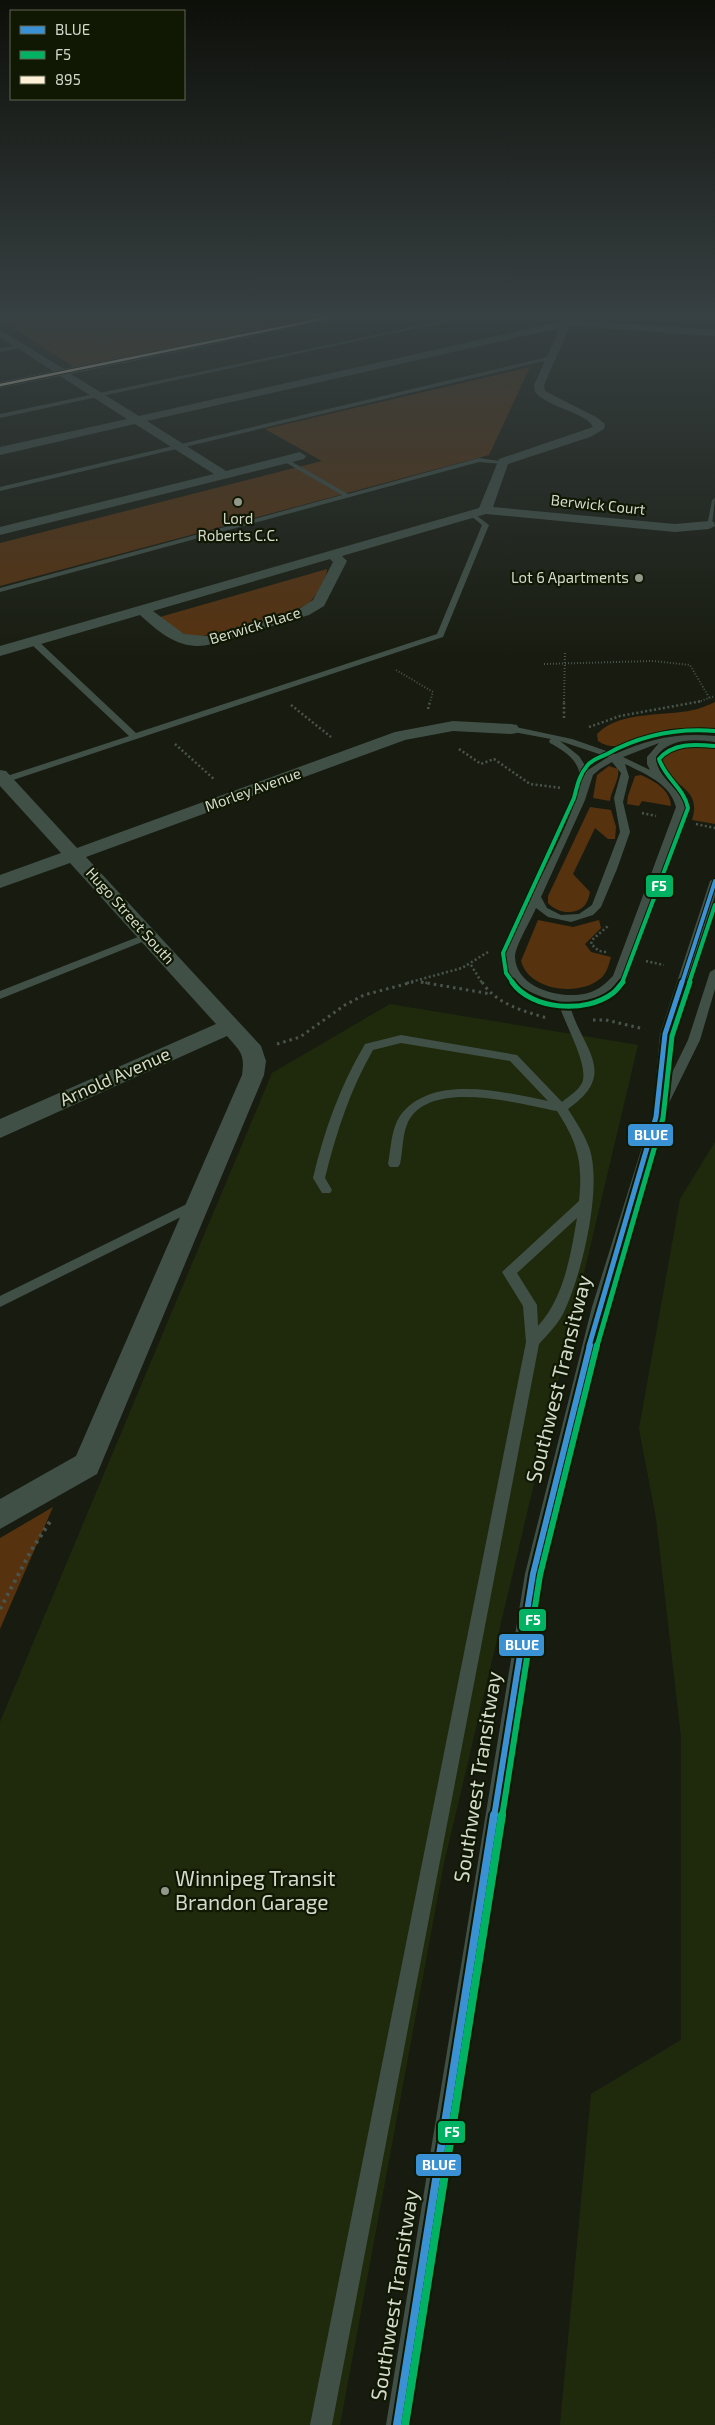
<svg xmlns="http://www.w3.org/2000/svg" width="715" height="2425" font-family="'Exo 2',sans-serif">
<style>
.built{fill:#1f2a0d}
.green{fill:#56320f}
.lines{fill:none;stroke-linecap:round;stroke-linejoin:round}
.path-far4{stroke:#49554c;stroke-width:1;stroke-dasharray:1 2;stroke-linecap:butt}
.path-far3{stroke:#49554c;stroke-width:2;stroke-dasharray:1 2;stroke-linecap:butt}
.path-far2{stroke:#49554c;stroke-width:2.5;stroke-dasharray:2 2.5;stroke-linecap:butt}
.path-far1{stroke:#49554c;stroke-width:3;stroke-dasharray:2.5 4;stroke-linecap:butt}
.path{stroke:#49554c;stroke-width:4;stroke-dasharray:3 4.5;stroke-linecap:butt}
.service{fill:#405047;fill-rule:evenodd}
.minor{fill:#405047;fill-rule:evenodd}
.bus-1-far3-casing{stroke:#101803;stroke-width:6}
.bus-1-far2-casing{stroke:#101803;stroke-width:9}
.bus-1-far1-casing{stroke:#101803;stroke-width:10}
.bus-1-casing{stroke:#101803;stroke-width:12}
.bus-2-far3-casing{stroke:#101803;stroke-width:6}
.bus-2-far2-casing{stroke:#101803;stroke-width:9}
.bus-2-far1-casing{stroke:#101803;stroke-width:10}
.bus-2-casing{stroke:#101803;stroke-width:12}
.bus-3-casing{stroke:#101803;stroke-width:4.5}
.bus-1-far3{stroke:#3a91d4;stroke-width:4}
.bus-1-far2{stroke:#3a91d4;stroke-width:5}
.bus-1-far1{stroke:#3a91d4;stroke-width:6}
.bus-1{stroke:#3a91d4;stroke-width:8}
.bus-2-far3{stroke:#00b262;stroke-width:4}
.bus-2-far2{stroke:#00b262;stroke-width:5}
.bus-2-far1{stroke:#00b262;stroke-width:6}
.bus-2{stroke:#00b262;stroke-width:8}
.bus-3{stroke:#fff0d8;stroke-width:2.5}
.poi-dot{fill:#92988a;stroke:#101803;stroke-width:2}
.labels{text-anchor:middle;stroke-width:4.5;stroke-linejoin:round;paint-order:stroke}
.far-street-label{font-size:15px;fill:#d3dacb;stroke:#101803}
.far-poi-label{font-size:15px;fill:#d3dacb;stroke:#101803}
.street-label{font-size:18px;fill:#d3dacb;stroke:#101803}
.near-street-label{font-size:21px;fill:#d3dacb;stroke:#101803}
.near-poi-label{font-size:21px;fill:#d3dacb;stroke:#101803;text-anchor:start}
.line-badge{stroke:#101803;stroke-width:2}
.badge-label{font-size:14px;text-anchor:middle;font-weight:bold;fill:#fff}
</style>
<rect width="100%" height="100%" fill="#181c10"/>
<!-- built -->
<g class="built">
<path d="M 390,1004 L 638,1045 L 444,1863 L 340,2425 L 0,2425 L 0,1722 L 272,1073 Z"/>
<path d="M 715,1142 L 715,2425 L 560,2425 L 591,2094 L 681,2040 L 681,1737 L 656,1518 L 639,1429 L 680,1199 Z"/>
</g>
<!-- green -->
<g class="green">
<path d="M 19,318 L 316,318 L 74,367 L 2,321 Z"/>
<path d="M 530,367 L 489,455 L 0,586 L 0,543 L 322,461 L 265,429 Z"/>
<path d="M 327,569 C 327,577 316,596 310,602 C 301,612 207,638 193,637 C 181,636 169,625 160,617 Z"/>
<path d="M 715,702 L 715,731 C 698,729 682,727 665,730 C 643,734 620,756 598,741 L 597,734 C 621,710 662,717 693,710 C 700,709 708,705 715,702 Z"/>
<path d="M 692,745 L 715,748 L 715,824 L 692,820 C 702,789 675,787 661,767 L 660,762 C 666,749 679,746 692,745 Z"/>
<path d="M 609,766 L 618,769 C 620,780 611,790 610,801 L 593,798 L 597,775 Z"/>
<path d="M 641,775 C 654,781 670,789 671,806 L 642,801 L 639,806 L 627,804 L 628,796 L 635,776 Z"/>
<path d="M 590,807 L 611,810 L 616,827 L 615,839 L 608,839 L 595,828 L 573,874 L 590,892 C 589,897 587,904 583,907 C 573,916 556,912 548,903 L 548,896 Z"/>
<path d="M 538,920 L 573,927 L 599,920 L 601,928 L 585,944 L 591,952 L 611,957 C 609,964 607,973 601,978 C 580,997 529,991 521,961 Z"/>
<path d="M 53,1507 L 0,1629 L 0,1538 Z"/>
</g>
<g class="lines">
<!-- path-far4 -->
<g class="path-far4">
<path d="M 25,325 L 96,328 L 122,326"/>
<path d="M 102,328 L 112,333"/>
<path d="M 98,344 L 122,326 L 163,318"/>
</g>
<!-- path-far3 -->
<g class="path-far3">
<path d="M 544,664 L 653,661 L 690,665 L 710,699"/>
<path d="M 396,670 L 433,692 L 430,702"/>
<path d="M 564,702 L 565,651"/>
<path d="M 698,702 L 715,696"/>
</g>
<!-- path-far2 -->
<g class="path-far2">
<path d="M 291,705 L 331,737"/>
<path d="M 428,709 L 430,701"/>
<path d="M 564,718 L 564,701"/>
<path d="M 589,727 L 620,716 L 702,701"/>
<path d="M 175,744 L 215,780"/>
<path d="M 459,749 L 481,764 L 494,759 L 530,784 L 562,788"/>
<path d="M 642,813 L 656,816"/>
<path d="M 696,824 L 715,828"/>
<path d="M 606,952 L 599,951 L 591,944 L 592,940 L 608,926"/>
<path d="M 646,961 L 664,965"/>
<path d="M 471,965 L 482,983"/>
<path d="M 421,982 L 427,983"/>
<path d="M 407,983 L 462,968 L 488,952"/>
</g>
<!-- path-far1 -->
<g class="path-far1">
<path d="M 421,982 L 491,994"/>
<path d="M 482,982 C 496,1004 523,1011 547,1018"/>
<path d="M 593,1020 L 606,1020 L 644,1029"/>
<path d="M 277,1044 L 300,1037 L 345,1005 L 364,995 L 413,982"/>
</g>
<!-- path -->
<path class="path" d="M 0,1609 L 32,1549 L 51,1520"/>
<!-- service -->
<g class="service">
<path d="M 456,318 L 463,318 L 0,418 L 0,414 Z"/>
<path d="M 23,345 L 23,347 L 0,352 L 0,348 Z"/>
<path d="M 551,356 L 553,359 L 0,491 L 0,487 Z"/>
<path d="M 479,458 L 506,462 L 503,464 L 479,462 L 0,592 L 0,588 L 342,495 L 283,461 L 283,459 L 287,459 L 348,494 Z"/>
<path d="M 715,498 L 712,525 L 707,526 L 712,500 Z"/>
<path d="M 472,512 L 489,525 L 443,637 L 7,782 L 0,781 L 1,778 L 129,736 L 30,643 L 30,639 L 36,639 L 136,733 L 437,634 L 482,525 L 470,515 L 469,514 Z"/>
<path d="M 511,726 L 572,739 L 615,754 C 648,739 679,732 715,736 L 715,742 C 694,739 669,738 656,757 C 656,777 680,788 686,807 L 623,977 C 610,995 590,1002 569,1002 C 580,1048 621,1072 568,1109 C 576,1122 585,1135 590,1150 C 602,1190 582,1275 563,1314 C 557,1325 548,1334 539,1344 L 332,2425 L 310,2425 L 526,1342 L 523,1306 L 502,1272 L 579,1201 C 583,1163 578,1143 557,1111 C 520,1104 430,1078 408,1122 C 402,1135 403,1151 400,1164 L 398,1167 L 390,1167 L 388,1164 C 391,1149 391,1129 400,1116 C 431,1073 504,1092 548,1101 L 510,1061 L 401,1043 L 373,1050 C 350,1090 336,1133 325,1178 L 332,1190 L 330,1193 L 322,1193 L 313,1178 C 324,1131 340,1086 365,1044 L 401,1035 L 517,1055 L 562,1102 C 569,1096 578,1091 582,1083 C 590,1065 563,1022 558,1001 C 537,997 499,982 505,954 C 509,938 524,913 532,897 L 531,894 L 534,891 C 546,866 588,792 578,768 C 573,756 561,749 550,743 L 549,741 L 551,739 L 508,731 L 508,727 ZM 560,741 L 608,757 L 588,770 L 579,756 ZM 659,743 L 647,757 L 647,764 L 650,770 L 623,757 ZM 612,762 L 621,773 L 614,798 L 620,832 L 592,905 L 579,914 L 561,915 L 547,908 L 541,897 L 585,800 L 593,775 L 600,769 ZM 625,764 C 645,774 670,783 676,807 L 613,976 C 606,983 599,990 588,993 C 563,1000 516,989 515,957 C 515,946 531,920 536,908 L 548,917 L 571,922 L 593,915 L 601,907 L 617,869 L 630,832 L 623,802 L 629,777 ZM 577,1218 C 571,1254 564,1298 538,1326 L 537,1305 L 517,1273 Z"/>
<path d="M 715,878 L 715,896 L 670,1034 L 665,1087 L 688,1040 L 710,972 L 715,969 L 715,989 L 700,1040 L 662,1117 L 606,1307 L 541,1574 L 408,2425 L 386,2425 L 525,1574 L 592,1307 L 653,1112 L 660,1034 L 710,881 Z"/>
<path d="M 148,933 L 152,934 L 152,938 L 0,999 L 0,991 Z"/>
<path d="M 197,1199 L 201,1201 L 203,1204 L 201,1207 L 0,1307 L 0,1296 Z"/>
</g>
<!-- minor -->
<g class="minor">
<path d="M 314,318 L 332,318 L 327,321 L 71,374 L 139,416 L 563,321 L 564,318 L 574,318 L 573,320 L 715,330 L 715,336 L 570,326 L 544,385 L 545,391 L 596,417 L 605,424 L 604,429 L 590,437 L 508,464 L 493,507 L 675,524 L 709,521 L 714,522 L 715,526 L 709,529 L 675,532 L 486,514 L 342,556 L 347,561 L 324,606 L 309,615 L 212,644 C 182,652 161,634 140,615 L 0,656 L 0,646 L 479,508 L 499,459 L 593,427 C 587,413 547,407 535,392 L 534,385 L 560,328 L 147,421 L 226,471 L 300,452 L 306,456 L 304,459 L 0,535 L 0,527 L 214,474 L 135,424 L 0,455 L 0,447 L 127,419 L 60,376 L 0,388 L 0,382 L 53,371 L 0,337 L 0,330 L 64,369 ZM 330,559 L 333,562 L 313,600 L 299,609 L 206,636 L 184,634 L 153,611 Z"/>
<path d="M 453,721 L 511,724 L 517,725 L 519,729 L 517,733 L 511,734 L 453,731 L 405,740 L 86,857 L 261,1046 L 266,1061 L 264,1075 L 97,1474 L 0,1529 L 0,1499 L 76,1456 L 242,1075 C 245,1054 241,1052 227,1036 L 0,1138 L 0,1119 L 216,1024 L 70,863 L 0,888 L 0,875 L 61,853 L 0,786 L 0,770 L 6,771 L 77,848 L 395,732 Z"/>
</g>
<!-- bus-1-far3 casing -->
<g class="bus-1-far3-casing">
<path id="bus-1-far3" d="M 682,983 L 715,881"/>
</g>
<!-- bus-1-far2 casing -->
<g class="bus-1-far2-casing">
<path id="bus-1-far2" d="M 589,1346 L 656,1117 L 665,1034 L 682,982"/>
</g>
<!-- bus-1-far1 casing -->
<g class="bus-1-far1-casing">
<path id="bus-1-far1" d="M 494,1817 L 533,1574 L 590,1345"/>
</g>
<!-- bus-1 casing -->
<g class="bus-1-casing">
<path id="bus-1" d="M 397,2425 L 494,1815"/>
</g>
<!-- bus-2-far3 casing -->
<g class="bus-2-far3-casing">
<g id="bus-2-far3">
<path d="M 513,983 L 506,973 L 503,953 L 574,798 C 577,787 579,775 587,766 C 591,760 601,757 607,754 C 641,735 676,728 715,731"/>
<path d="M 622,983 L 688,808 C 684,788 665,778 659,759 C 673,743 694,744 714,746"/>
<path d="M 689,983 L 715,905"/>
</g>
</g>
<!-- bus-2-far2 casing -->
<g class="bus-2-far2-casing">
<g id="bus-2-far2">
<path d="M 512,982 C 531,1010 586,1014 613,993 C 617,990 620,985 623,982"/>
<path d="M 597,1346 L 663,1118 L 672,1036 L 690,982"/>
</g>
</g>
<!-- bus-2-far1 casing -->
<g class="bus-2-far1-casing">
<path id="bus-2-far1" d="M 502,1817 L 540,1575 L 597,1345"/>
</g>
<!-- bus-2 casing -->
<g class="bus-2-casing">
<path id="bus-2" d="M 405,2425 L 502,1815"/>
</g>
<!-- bus-3 casing -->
<g class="bus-3-casing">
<path id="bus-3" d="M 0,385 L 327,318"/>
</g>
<!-- bus-1-far3 -->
<use href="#bus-1-far3" class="bus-1-far3"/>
<!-- bus-1-far2 -->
<use href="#bus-1-far2" class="bus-1-far2"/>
<!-- bus-1-far1 -->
<use href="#bus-1-far1" class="bus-1-far1"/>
<!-- bus-1 -->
<use href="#bus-1" class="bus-1"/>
<!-- bus-2-far3 -->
<use href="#bus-2-far3" class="bus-2-far3"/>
<!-- bus-2-far2 -->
<use href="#bus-2-far2" class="bus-2-far2"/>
<!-- bus-2-far1 -->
<use href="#bus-2-far1" class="bus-2-far1"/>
<!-- bus-2 -->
<use href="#bus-2" class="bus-2"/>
<!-- bus-3 -->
<use href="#bus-3" class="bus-3"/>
</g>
<!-- sky -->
<linearGradient id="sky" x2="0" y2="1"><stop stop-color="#0d0f09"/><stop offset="0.48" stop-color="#374042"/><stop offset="1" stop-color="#374042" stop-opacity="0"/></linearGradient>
<rect width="715" height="657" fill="url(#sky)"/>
<!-- markers -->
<g class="poi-dot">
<circle cx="238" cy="502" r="5"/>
<circle cx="639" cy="578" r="5"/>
<circle cx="165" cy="1891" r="5"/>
</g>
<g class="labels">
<!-- far-street labels -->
<g class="far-street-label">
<text transform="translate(598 505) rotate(6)" y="5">Berwick Court</text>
<text transform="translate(255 626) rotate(-17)" y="5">Berwick Place</text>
<text transform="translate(253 790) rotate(-20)" y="5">Morley Avenue</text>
<text transform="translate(130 916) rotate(48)" y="5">Hugo Street South</text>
</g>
<!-- far-poi labels -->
<g class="far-poi-label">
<text x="238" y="524">Lord<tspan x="238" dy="17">Roberts C.C.</tspan></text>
<text x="629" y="583" text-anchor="end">Lot 6 Apartments</text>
</g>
<!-- street labels -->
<g class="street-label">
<text transform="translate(115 1077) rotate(-24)" y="6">Arnold Avenue</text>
</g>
<!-- near-street labels -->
<g class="near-street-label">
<text transform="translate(559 1379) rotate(-76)" y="7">Southwest Transitway</text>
<text transform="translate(478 1777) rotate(-81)" y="7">Southwest Transitway</text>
<text transform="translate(395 2295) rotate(-81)" y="7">Southwest Transitway</text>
</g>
<!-- near-poi labels -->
<g class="near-poi-label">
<text x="175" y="1886">Winnipeg Transit<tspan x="175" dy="24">Brandon Garage</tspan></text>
</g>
</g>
<g class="line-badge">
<rect x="645" y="874" width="29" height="24" rx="5" fill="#00b262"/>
<rect x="627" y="1123" width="47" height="24" rx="5" fill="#3a91d4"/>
<rect x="518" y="1608" width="29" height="24" rx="5" fill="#00b262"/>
<rect x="498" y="1633" width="47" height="24" rx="5" fill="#3a91d4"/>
<rect x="437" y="2120" width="29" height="24" rx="5" fill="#00b262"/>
<rect x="415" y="2153" width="47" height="24" rx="5" fill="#3a91d4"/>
</g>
<g class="badge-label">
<text x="659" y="891">F5</text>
<text x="651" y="1140">BLUE</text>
<text x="533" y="1625">F5</text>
<text x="522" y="1650">BLUE</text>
<text x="452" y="2137">F5</text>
<text x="439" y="2170">BLUE</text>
</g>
<!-- legend -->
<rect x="10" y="10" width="175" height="90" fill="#101803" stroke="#5e6653"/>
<rect x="20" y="26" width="25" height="8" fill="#3a91d4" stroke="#5e6653"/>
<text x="55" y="35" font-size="15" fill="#d3dacb">BLUE</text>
<rect x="20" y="51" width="25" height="8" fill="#00b262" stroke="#5e6653"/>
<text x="55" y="60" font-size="15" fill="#d3dacb">F5</text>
<rect x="20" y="76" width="25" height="8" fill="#fff0d8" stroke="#5e6653"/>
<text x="55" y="85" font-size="15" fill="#d3dacb">895</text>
</svg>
